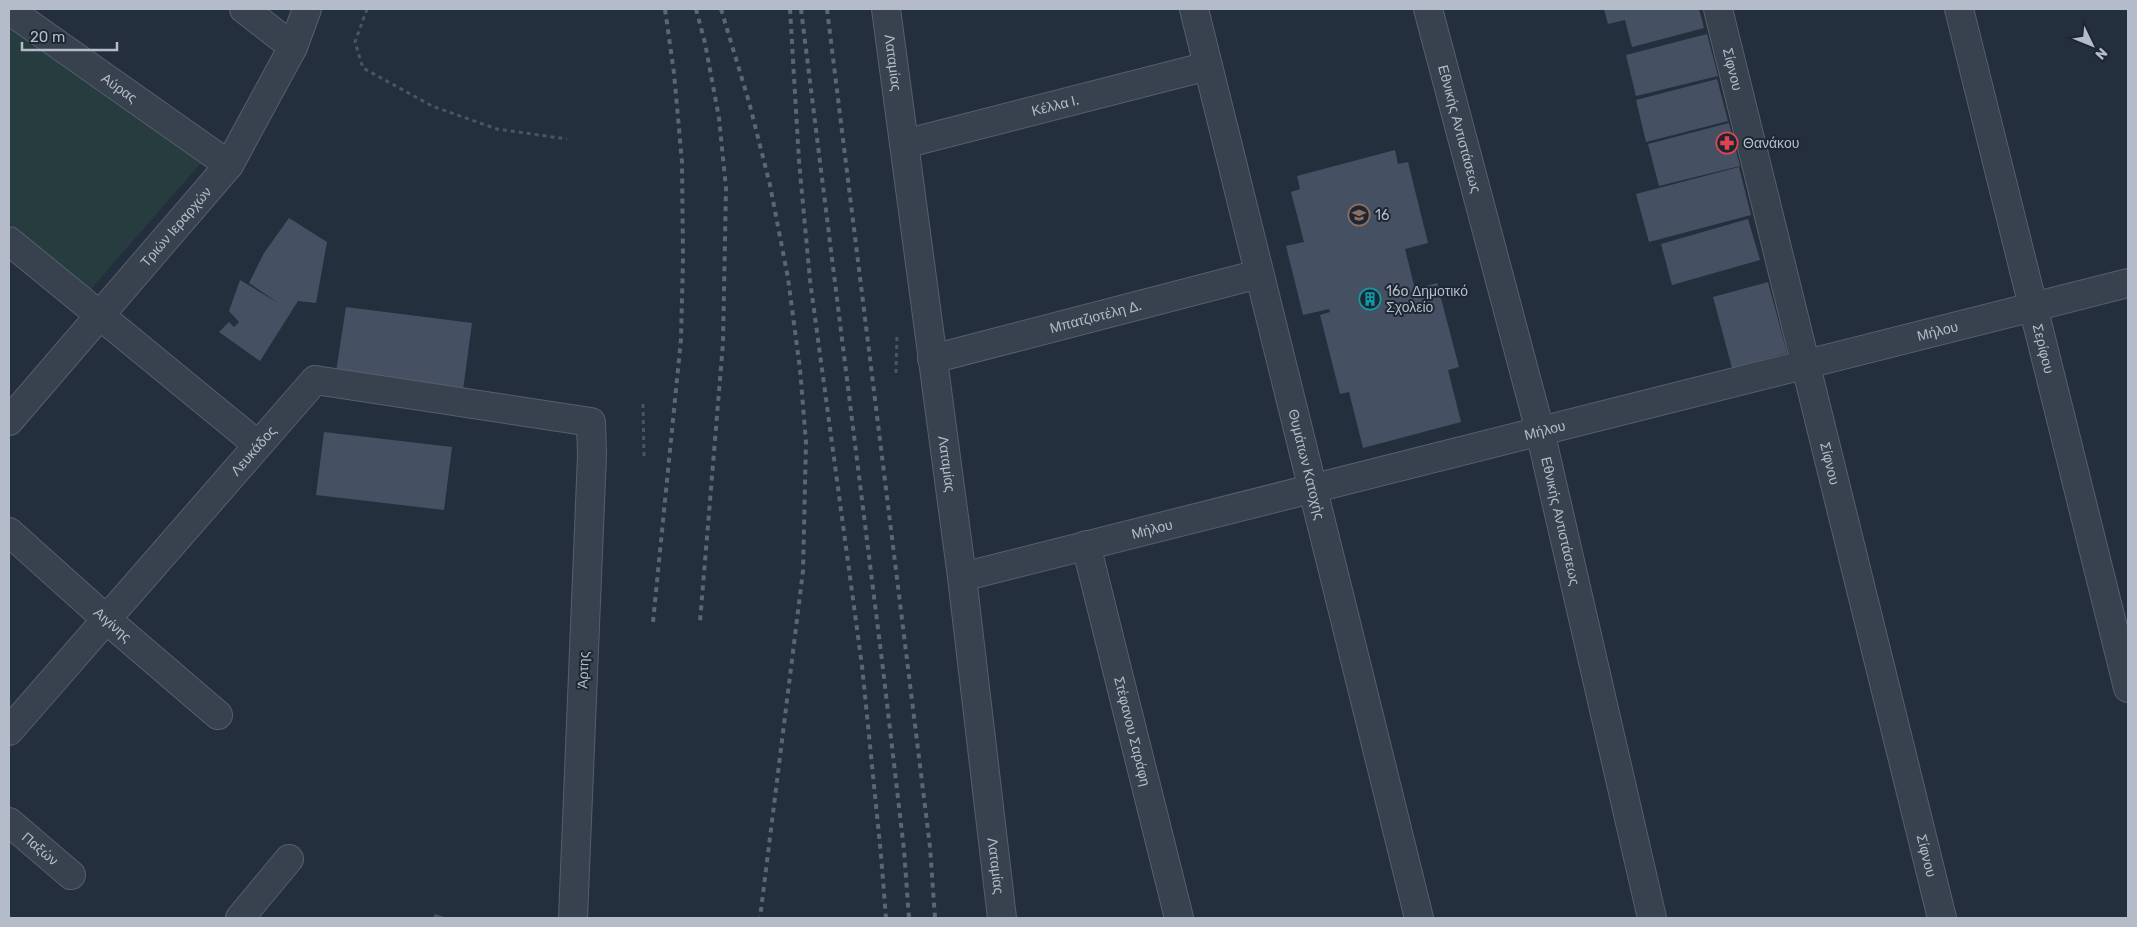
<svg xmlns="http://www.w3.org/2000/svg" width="2137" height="927" font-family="Rubik,sans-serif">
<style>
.green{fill:#263c3f}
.building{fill:#455162}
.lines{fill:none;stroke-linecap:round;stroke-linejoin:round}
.street-casing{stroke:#565f6c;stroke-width:30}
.path{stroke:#44595c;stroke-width:3;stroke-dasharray:4 4;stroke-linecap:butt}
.street{stroke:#38414e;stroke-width:28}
.rail{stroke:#5a6575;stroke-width:4;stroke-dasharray:5 5;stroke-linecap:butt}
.labels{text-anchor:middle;stroke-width:4;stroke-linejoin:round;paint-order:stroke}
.street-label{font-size:14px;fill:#b4bcc9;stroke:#1d2633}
.poi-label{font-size:14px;fill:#b4bcc9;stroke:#1d2633;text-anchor:start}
</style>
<rect width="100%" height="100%" fill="#242f3e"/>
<!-- green -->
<path class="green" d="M 9,23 L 201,163 L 90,290 L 9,223 Z"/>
<!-- building -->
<g class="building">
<path d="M 1604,9 L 1699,9 L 1704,28 L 1632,47 L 1625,20 L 1608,24 Z"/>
<path d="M 1707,34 L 1718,76 L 1636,96 L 1626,55 Z"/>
<path d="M 1717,79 L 1728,121 L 1646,142 L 1636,100 Z"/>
<path d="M 1729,123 L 1740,166 L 1659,186 L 1648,144 Z"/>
<path d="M 1395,150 L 1398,164 L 1408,162 L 1428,243 L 1405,249 L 1415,289 L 1437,283 L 1459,367 L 1448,370 L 1461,422 L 1363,448 L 1349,392 L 1340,394 L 1320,315 L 1330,312 L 1329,309 L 1303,315 L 1286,246 L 1304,242 L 1291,192 L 1300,189 L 1297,176 Z"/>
<path d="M 1739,167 L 1751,215 L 1649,242 L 1636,194 Z"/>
<path d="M 289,218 L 327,242 L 316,303 L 298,301 L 260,361 L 219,332 L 229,322 L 234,327 L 239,322 L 229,311 L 240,280 L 280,304 L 249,283 L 264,253 Z"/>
<path d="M 1748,219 L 1760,260 L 1672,285 L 1661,244 Z"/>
<path d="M 1768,282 L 1787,353 L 1732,368 L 1713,297 Z"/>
<path d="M 346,307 L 472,323 L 463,390 L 336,372 Z"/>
<path d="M 324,432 L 452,447 L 444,510 L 316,495 Z"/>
<path d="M 435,914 L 447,918 L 433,918 Z"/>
</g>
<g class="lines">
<!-- street casing -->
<g class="street-casing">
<g id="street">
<path d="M 244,9 L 293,47"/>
<path id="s1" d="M 886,9 L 962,577 L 1002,918"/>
<path id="s2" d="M 1194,9 L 1419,918"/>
<path id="s3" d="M 1428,9 L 1540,431 L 1652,918"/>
<path id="s4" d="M 1718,9 L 1942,918"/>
<path id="s5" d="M 1959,9 L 2128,688"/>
<path id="s6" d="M 9,10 L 229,165"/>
<path id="s7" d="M 904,144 L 1208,66"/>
<path d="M 9,241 L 258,445"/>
<path id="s8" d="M 932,359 L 1259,274"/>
<path id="s9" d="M 9,421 L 229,165 L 293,47 L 307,9"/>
<path id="s10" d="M 9,532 L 106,619 L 218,715"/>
<path id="s11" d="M 1086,545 L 1179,918"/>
<path id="s12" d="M 962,577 L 2128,283"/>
<path id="s13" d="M 9,731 L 315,380 L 591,422 L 592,455 L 573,918"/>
<path id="s14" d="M 9,822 L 71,875"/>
<path d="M 240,918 L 289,859"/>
</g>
</g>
<!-- path -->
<g class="path">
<path d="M 367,9 L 355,42 L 363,68 L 432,106 L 497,129 L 567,139"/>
<path d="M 896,373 L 897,333"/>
<path d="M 643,404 L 644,457"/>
</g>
<!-- street -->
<use href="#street" class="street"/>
<!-- rail -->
<g class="rail">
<path d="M 696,9 L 705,43 L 719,118 L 726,188 L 723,343 L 700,622"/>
<path d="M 721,9 L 749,102 L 770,185 L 788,278 L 800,369 L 806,442 L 803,571 L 760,918"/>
<path d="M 790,9 L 799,161 L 810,280 L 862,666 L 881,855 L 886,918"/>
<path d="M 801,9 L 883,669 L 904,850 L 909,918"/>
<path d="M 827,9 L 930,847 L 935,918"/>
<path d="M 653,622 L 681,339 L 683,259 L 682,162 L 674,73 L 665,9"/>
</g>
</g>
<!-- icons -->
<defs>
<g id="pharmacy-ring" transform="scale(1.125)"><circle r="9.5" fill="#1d2633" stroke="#e0444e" stroke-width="1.5"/><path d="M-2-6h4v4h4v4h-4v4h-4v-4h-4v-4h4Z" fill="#e0444e"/></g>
<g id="school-ring" transform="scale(1.125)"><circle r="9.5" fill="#1d2633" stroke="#8d6e63" stroke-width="1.5"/><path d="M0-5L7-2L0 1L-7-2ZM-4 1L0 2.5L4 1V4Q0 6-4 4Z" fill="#8d6e63"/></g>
<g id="building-ring" transform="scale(1.125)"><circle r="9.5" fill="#1d2633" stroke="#0f9aa8" stroke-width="1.5"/><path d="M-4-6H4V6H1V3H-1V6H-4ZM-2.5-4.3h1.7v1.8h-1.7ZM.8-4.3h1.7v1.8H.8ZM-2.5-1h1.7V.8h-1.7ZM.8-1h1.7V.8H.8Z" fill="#0f9aa8"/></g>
</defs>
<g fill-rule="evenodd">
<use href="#pharmacy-ring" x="1727" y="143"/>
<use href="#school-ring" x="1359" y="215"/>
<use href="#building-ring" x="1370" y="299"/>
</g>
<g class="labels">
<!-- street labels -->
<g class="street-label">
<text dy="5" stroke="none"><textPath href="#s1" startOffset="54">Λαταμίας</textPath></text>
<text dy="5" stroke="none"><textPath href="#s4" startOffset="62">Σίφνου</textPath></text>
<text dy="5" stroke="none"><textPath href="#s6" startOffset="135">Αύρας</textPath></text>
<text dy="5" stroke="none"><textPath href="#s7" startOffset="156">Κέλλα Ι.</textPath></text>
<text dy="5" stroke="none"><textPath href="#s3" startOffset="124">Εθνικής Αντιστάσεως</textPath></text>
<text dy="5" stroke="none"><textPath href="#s9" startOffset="256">Τριών Ιεραρχών</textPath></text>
<text dy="5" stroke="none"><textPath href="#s8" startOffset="169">Μπατζιοτέλη Δ.</textPath></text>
<text dy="5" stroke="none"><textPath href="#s12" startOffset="1006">Μήλου</textPath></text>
<text dy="5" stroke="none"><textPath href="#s5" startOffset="350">Σερίφου</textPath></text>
<text dy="5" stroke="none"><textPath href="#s12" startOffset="601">Μήλου</textPath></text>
<text dy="5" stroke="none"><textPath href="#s13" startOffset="372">Λευκάδος</textPath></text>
<text dy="5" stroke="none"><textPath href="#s1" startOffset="459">Λαταμίας</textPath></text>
<text dy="5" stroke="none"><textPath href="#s2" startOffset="469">Θυμάτων Κατοχής</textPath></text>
<text dy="5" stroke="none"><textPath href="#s4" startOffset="468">Σίφνου</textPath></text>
<text dy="5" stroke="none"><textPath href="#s3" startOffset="529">Εθνικής Αντιστάσεως</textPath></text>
<text dy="5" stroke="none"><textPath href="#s12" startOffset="196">Μήλου</textPath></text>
<text dy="5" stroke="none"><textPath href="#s10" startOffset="139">Αιγίνης</textPath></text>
<text transform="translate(583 670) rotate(-88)" y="5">Άρτης</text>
<text dy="5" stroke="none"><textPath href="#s11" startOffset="192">Στέφανου Σαράφη</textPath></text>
<text dy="5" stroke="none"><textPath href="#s14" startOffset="41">Παξών</textPath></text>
<text dy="5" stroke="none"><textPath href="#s4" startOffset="872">Σίφνου</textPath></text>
<text dy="5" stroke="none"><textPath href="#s1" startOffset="864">Λαταμίας</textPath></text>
</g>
<!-- poi labels -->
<g class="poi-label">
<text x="1743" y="148">Θανάκου</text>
<text x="1375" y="220">16</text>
<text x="1386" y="296">16o Δημοτικό<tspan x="1386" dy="16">Σχολείο</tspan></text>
</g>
</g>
<!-- border -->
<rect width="2137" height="927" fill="none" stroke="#b4bcc9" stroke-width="20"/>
<!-- north arrow -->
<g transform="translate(2092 45) rotate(133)" stroke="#1d2633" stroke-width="4" paint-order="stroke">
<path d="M0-4L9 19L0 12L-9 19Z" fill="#b4bcc9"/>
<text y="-8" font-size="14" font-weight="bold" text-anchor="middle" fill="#b4bcc9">N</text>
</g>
<!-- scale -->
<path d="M22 42v8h95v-8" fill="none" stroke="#b4bcc9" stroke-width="2.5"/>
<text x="30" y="42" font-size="15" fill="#b4bcc9" stroke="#1d2633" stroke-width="4" paint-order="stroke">20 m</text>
</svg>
